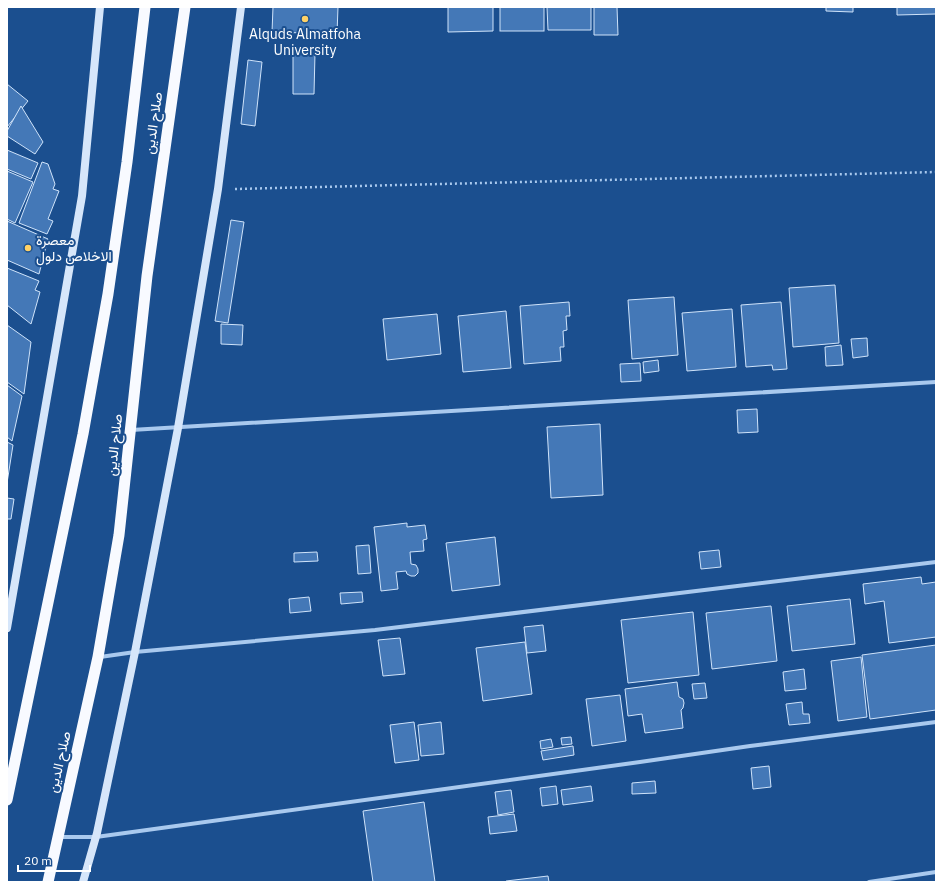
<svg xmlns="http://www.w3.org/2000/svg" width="943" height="889" font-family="'IBM Plex Sans',Vazirmatn,sans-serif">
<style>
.building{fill:#4478b7;stroke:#cfe3fa}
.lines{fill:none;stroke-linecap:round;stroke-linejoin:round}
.path{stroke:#a9c9ee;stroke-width:2.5;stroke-dasharray:2 3;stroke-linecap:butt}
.minor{stroke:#a9c9ee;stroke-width:4}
.secondary{stroke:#d6e6fa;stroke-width:8}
.trunk{stroke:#f8faff;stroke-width:11}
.poi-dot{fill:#ffd166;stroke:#1b4f8f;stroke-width:1.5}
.labels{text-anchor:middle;stroke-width:4;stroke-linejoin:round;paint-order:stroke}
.poi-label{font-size:14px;fill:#fff;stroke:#1b4f8f}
.street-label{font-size:14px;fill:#fff;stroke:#1b4f8f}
</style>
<rect width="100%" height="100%" fill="#1b4f8f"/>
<!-- building -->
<g class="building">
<path d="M 273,7 L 338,7 L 337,34 L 272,32 Z"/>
<path d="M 448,7 L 493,7 L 493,31 L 448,32 Z"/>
<rect x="500" y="7" width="44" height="24"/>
<path d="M 547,7 L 591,7 L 591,30 L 548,30 Z"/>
<path d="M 594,7 L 617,7 L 618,35 L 594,35 Z"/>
<path d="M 826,7 L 853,7 L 853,12 L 826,11 Z"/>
<path d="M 897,7 L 936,7 L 936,14 L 897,15 Z"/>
<path d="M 293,52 L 315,53 L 314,94 L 293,94 Z"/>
<path d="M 248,60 L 262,62 L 255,126 L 241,124 Z"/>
<path d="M 7,84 L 28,101 L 7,127 Z"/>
<path d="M 21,106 L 43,142 L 35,154 L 7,136 L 7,131 Z"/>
<path d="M 7,150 L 38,163 L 31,179 L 7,169 Z"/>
<path d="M 42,162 L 48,164 L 55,184 L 53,189 L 59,191 L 48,219 L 53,221 L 47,234 L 19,223 Z"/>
<path d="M 7,171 L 33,182 L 15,223 L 7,219 Z"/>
<path d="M 231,220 L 244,222 L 228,323 L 215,321 Z"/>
<path d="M 7,221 L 48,239 L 39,274 L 7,260 Z"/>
<path d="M 7,268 L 39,281 L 35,290 L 40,292 L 31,324 L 7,305 Z"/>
<path d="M 835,285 L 839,343 L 793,347 L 789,288 Z"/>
<path d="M 674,297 L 678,355 L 632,359 L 628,300 Z"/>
<path d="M 569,302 L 570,316 L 566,316 L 567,330 L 563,331 L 564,347 L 560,347 L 561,361 L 524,364 L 520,306 Z"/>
<path d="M 781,302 L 787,369 L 773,370 L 772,365 L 746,367 L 741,305 Z"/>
<path d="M 732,309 L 736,367 L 687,371 L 682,313 Z"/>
<path d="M 506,311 L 511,368 L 463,372 L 458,316 Z"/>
<path d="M 437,314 L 441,354 L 387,360 L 383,319 Z"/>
<path d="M 221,324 L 243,325 L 242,345 L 221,344 Z"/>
<path d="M 7,325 L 31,342 L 24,394 L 7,382 Z"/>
<path d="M 867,338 L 868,356 L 853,358 L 851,339 Z"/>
<path d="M 841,345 L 843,365 L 826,366 L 825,347 Z"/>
<path d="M 658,360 L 659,371 L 644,373 L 643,362 Z"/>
<path d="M 640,363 L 641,381 L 621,382 L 620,364 Z"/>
<path d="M 7,385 L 22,396 L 12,441 L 7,437 Z"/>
<path d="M 757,409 L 758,432 L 738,433 L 737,410 Z"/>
<path d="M 600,424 L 603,495 L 551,498 L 547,427 Z"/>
<path d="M 7,442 L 13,445 L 7,483 Z"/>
<path d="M 7,498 L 14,499 L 11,519 L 7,519 Z"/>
<path d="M 407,523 L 407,527 L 425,525 L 427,539 L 423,540 L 424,551 L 410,552 L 411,564 L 416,565 L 418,569 L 418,573 L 415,576 L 411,576 L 407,574 L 406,571 L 396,572 L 398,589 L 381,591 L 374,527 Z"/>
<path d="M 495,537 L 500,585 L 452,591 L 446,543 Z"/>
<path d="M 369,545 L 371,573 L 358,574 L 356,546 Z"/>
<path d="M 719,550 L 721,567 L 701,569 L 699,552 Z"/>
<path d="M 317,552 L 318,561 L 294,562 L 294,553 Z"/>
<path d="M 921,577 L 922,584 L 936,582 L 936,637 L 889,643 L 884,601 L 865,604 L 863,584 Z"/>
<path d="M 362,592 L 363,602 L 341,604 L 340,593 Z"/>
<path d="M 309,597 L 311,611 L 290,613 L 289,599 Z"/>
<path d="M 850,599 L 855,644 L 792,651 L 787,606 Z"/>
<path d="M 771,606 L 777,661 L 712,669 L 706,613 Z"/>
<path d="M 693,612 L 699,675 L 628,683 L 621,620 Z"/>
<path d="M 543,625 L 546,651 L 527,653 L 524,627 Z"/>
<path d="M 400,638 L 405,674 L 383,676 L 378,640 Z"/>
<path d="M 525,642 L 532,694 L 483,701 L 476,648 Z"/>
<path d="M 936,645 L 936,710 L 870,719 L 862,655 Z"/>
<path d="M 861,657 L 867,717 L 838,721 L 831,661 Z"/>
<path d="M 804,669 L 806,689 L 785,691 L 783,672 Z"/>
<path d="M 677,682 L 679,697 L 683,699 L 684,703 L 683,708 L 681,710 L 683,728 L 645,733 L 642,714 L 628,716 L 625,689 Z"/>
<path d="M 705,683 L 707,698 L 694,699 L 692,684 Z"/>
<path d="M 620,695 L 626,741 L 592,746 L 586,699 Z"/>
<path d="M 802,702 L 803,714 L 809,714 L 810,723 L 789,725 L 786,704 Z"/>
<path d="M 414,722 L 419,760 L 395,763 L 390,725 Z"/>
<path d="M 441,722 L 444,754 L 421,756 L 418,725 Z"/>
<path d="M 571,737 L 572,744 L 562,745 L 561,738 Z"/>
<path d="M 551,739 L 553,747 L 541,749 L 540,741 Z"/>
<path d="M 573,746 L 574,755 L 543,760 L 541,751 Z"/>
<path d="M 769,766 L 771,787 L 753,789 L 751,768 Z"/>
<path d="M 655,781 L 656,793 L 632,794 L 632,783 Z"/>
<path d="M 556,786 L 558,804 L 542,806 L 540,788 Z"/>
<path d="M 591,786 L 593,801 L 563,805 L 561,790 Z"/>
<path d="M 511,790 L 514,812 L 498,815 L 495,792 Z"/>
<path d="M 424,802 L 435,882 L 373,882 L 363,811 Z"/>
<path d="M 514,814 L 517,831 L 490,834 L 488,817 Z"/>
<path d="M 548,876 L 549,882 L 506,882 L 506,881 Z"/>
</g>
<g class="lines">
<!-- path -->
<path class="path" d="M 235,189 L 936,172"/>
<!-- minor -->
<g class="minor">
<path d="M 131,430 L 936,382"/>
<path d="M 100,657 L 135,652 L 375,630 L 936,562"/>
<path d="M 58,837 L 96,837 L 640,762 L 750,746 L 936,722"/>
<path d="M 869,882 L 936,872"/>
</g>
<!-- secondary -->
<g class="secondary">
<path d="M 7,628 L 82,196 L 100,7"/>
<path d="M 83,882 L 97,833 L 135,652 L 178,428 L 218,189 L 241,7"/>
</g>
<!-- trunk -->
<g class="trunk">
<path d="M 7,800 L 83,434 L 108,294 L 127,162 L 145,7"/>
<path d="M 48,882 L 98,657 L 119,535 L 147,276 L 185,7"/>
</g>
</g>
<!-- markers -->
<g class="poi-dot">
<circle cx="305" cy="19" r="4"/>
<circle cx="28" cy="248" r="4"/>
</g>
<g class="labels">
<!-- poi labels -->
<g class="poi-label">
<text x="305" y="39">Alquds Almatfoha<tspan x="305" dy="16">University</tspan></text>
<text x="36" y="245" text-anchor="start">معصرة<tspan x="36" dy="16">الاخلاص دلول</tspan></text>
</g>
<!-- street labels -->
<g class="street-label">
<text transform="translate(153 123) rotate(-82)" y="5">صلاح الدين</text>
<text transform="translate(114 445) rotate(-84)" y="5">صلاح الدين</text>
<text transform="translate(59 762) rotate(-77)" y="5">صلاح الدين</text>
</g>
</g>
<!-- border -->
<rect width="943" height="889" fill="none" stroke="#ffffff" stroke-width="16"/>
<!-- scale -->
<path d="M18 865v6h72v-6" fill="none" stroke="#ffffff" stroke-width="2"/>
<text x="24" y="865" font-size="12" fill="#ffffff" stroke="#1b4f8f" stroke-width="3" paint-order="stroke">20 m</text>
</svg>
